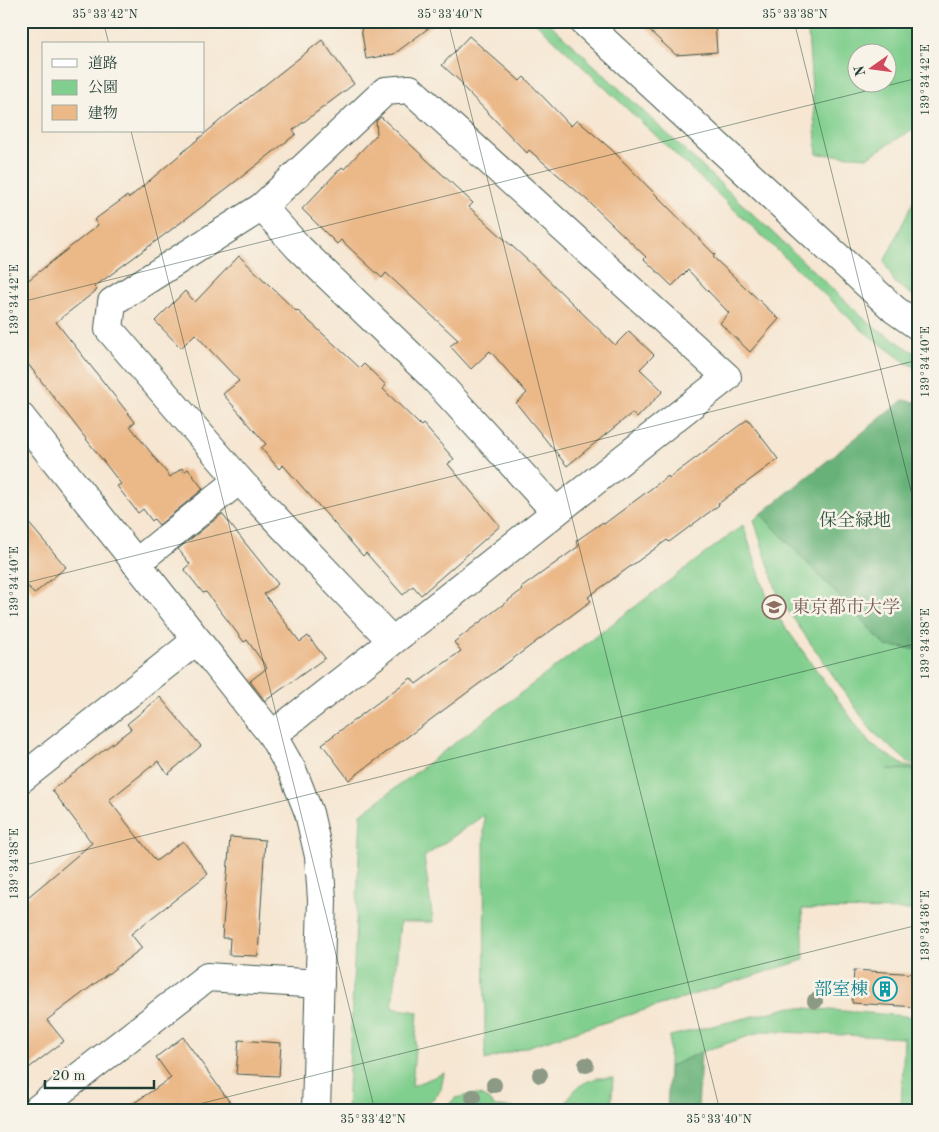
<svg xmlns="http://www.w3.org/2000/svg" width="939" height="1132" font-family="'Old Standard TT','Noto Serif JP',serif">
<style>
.green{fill:#81cf8e;stroke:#508661;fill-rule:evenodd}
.forest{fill:#68b279;stroke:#447856}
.building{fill:#ebb888}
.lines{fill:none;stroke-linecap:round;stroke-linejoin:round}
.minor-casing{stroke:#3f564c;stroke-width:30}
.minor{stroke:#fff;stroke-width:28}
.tree{fill:#8b9985}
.ticks{fill:none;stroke:#1f3d34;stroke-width:1;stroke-opacity:0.45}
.labels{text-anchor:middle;stroke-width:5;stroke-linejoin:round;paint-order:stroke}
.park-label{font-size:18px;fill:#335a46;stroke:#f7f3e8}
.education-label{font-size:18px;fill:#785e54;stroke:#f7f3e8;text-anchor:start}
.culture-label{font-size:18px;fill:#0d838f;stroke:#f7f3e8;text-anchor:end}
.neatline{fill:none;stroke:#1f3d34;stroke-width:2}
.ticks-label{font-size:12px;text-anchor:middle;fill:#1f3d34}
</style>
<rect width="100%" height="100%" fill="#f7f3e8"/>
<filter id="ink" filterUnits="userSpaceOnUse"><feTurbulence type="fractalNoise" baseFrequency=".02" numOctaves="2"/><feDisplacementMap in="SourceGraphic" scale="10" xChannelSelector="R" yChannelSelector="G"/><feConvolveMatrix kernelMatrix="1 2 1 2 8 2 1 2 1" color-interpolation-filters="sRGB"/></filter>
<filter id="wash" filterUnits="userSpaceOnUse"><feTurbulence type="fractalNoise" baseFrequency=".0096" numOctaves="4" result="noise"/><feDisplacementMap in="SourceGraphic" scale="20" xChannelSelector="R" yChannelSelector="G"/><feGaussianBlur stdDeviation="1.12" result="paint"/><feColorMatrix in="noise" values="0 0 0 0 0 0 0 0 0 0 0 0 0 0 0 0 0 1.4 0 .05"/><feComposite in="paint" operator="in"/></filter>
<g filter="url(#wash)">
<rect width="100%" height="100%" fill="#f6e6d2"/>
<!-- green -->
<g class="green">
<path d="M 534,21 L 547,21 L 870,324 L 918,355 L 918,368 L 906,363 L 862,330 Z"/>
<path d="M 807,21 L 918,21 L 918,126 L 868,157 L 817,154 ZM 886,52 L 886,82 L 856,82 L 856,52 Z"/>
<path d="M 918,192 L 918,299 L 895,283 L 884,262 Z"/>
<path d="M 761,514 L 886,646 L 918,649 L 918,764 L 909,763 L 872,731 L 779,598 L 754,520 Z"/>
<path d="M 743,525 L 770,606 L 870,744 L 905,766 L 918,767 L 918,769 L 887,769 L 918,770 L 918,910 L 802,909 L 804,960 L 485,1060 L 484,815 L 424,857 L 433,922 L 400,922 L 392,1008 L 418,1012 L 412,1086 L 444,1073 L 441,1089 L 436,1097 L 413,1111 L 347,1111 L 361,814 Z"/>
<path d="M 792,1007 L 918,1017 L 918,1111 L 901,1111 L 904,1038 L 764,1031 L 701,1052 L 669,1067 L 670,1036 Z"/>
<path d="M 597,1078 L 613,1078 L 611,1111 L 443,1111 L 455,1098 L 470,1095 L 479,1095 L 487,1098 L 495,1107 L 563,1110 C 571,1092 577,1084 597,1078 Z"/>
</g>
<!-- forest -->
<g class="forest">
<path d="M 903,400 L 918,402 L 918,649 L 886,646 L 761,514 Z"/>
<path d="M 701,1052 L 698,1111 L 667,1111 L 669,1067 Z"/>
</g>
<g id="blocks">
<!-- building -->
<g class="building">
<path d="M 360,21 L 438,21 L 394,54 L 366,59 Z"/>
<path d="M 639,21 L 715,21 L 717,52 L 676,55 Z"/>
<path d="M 469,36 L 520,81 L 524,77 L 571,126 L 577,120 L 611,149 L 715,255 L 713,257 L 779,319 L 750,352 L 720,323 L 729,313 L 688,270 L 672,286 L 644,259 L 646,257 L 587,200 L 529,150 L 527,153 L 462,86 L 463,84 L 442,65 Z"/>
<path d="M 322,40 L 354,84 L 293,130 L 296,134 L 226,189 L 94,287 L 97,290 L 56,322 L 135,422 L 130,426 L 170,477 L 182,468 L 184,472 L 188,469 L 203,489 L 159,525 L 154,519 L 152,521 L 143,509 L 138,513 L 117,486 L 121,484 L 21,355 L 21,286 L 98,225 L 94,220 L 127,196 L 129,198 L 223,118 Z"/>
<path d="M 381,117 L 473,203 L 469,207 L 536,268 L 615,345 L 629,331 L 654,355 L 640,369 L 663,391 L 637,418 L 632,413 L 567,466 L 516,403 L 527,393 L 490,351 L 471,369 L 450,346 L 458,340 L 386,273 L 382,278 L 341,240 L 337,244 L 302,209 L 342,167 L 344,169 L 377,134 L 376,121 Z"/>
<path d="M 239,256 L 296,311 L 297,310 L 360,368 L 364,364 L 386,385 L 383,389 L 421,426 L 423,424 L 454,459 L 448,464 L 500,526 L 421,595 L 413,586 L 403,595 L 366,553 L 363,556 L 283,465 L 279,469 L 261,448 L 266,444 L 223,394 L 239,381 L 195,334 L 181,348 L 155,321 L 185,291 L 195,302 Z"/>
<path d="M 748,419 L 778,459 L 718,504 L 719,505 L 669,542 L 667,540 L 588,597 L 591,601 L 349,780 L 322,744 L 411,678 L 416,684 L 461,651 L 454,642 L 522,590 L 521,588 L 579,546 L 576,541 L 603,522 L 604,524 L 668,476 L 669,478 Z"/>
<path d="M 21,514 L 66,567 L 34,594 L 21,578 Z"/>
<path d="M 222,514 L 278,584 L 264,594 L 300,642 L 308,636 L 325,658 L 265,701 L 250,681 L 267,668 L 247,640 L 244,642 L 206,592 L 203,593 L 184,569 L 190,564 L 178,549 Z"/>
<path d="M 160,697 L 201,746 L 168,774 L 158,761 L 109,800 L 156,861 L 183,841 L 208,874 L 131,934 L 142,948 L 47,1020 L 64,1041 L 21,1074 L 21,903 L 92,843 L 52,790 L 131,729 L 127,724 Z"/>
<path d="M 230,837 L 265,840 L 258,956 L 229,955 L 230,938 L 222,938 Z"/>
<path d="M 854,970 L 918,974 L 918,1007 L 852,1003 Z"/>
<path d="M 183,1037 L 236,1111 L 122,1111 L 171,1078 L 156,1057 Z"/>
<path d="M 239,1040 L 281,1043 L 279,1076 L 236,1074 Z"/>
</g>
</g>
</g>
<g filter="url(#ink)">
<use href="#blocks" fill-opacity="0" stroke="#3f564c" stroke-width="1"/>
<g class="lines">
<!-- minor casing -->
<g class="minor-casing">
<g id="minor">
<path d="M 583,21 L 895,310 L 918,326"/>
<path d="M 262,207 L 299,248 L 431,375 L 555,511"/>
<path d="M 21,417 L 272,735 L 293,772 L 309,813 L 319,856 L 322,900 L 316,1111"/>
<path d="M 136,563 L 239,480"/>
<path d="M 272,735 C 425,617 575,496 727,377 L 410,89 L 385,91 L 262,207 L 112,302 L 109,329 L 239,480 L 392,641"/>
<path d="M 21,779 L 197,640"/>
<path d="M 35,1111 L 207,977 L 320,984"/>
</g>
</g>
<!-- minor -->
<use href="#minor" class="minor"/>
</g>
<!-- trees -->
<g class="tree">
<circle cx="815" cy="1001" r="8"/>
<circle cx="586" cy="1065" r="8"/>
<circle cx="540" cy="1075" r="8"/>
<circle cx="494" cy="1085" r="8"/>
<circle cx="473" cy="1097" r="8"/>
</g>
</g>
<!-- ticks -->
<path class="ticks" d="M 103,21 L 109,44M 448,21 L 720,1111M 794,21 L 918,519M 131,131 L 375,1111M 21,302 L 918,78M 21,584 L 918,360M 21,866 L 918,643M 21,1076 L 30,1111M 171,1111 L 918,925"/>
<!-- icons -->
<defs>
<g id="university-ring" transform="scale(1.25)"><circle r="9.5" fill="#f7f3e8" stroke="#8d6e63" stroke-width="1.5"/><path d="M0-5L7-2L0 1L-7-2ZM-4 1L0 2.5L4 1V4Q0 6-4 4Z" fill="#8d6e63"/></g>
<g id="building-ring" transform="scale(1.25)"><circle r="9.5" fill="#f7f3e8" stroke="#0f9aa8" stroke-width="1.5"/><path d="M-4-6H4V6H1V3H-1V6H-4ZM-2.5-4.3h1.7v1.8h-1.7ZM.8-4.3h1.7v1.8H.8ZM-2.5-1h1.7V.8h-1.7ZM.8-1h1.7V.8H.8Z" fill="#0f9aa8"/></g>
</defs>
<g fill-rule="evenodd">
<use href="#university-ring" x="774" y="607"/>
<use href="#building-ring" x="885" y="989"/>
</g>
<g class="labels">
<!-- park labels -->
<g class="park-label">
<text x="855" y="526">保全緑地</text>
</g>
<!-- education labels -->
<g class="education-label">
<text x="792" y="613">東京都市大学</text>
</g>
<!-- culture labels -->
<g class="culture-label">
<text x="868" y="995">部室棟</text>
</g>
</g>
<!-- margin -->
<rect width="939" height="1132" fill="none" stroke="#f7f3e8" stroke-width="55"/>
<!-- legend -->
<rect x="42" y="42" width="162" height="90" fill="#f7f3e8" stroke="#a1aaa0"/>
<rect x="52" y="59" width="25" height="8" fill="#ffffff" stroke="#a1aaa0"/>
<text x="88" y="68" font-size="15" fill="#1f3d34">道路</text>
<rect x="52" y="80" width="25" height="15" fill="#81cf8e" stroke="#a1aaa0"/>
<text x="88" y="92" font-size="15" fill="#1f3d34">公園</text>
<rect x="52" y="105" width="25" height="15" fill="#ebb888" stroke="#a1aaa0"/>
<text x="88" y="118" font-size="15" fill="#1f3d34">建物</text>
<!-- north arrow -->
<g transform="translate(872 68) rotate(256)"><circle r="24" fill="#f7f3e8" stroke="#a1aaa0"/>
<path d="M0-4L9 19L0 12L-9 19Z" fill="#d1495b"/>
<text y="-8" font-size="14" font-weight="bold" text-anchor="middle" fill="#1f3d34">N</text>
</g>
<!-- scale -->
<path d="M45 1080v8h109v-8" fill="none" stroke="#1f3d34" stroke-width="2.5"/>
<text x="52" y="1080" font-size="15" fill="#1f3d34" stroke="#f7f3e8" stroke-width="4" paint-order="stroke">20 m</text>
<rect x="28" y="28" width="884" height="1076" class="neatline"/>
<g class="ticks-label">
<text x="105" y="18">35°33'42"N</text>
<text x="450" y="18">35°33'40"N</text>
<text x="795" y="18">35°33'38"N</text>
<text transform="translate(925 80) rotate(-90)" y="4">139°34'42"E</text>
<text transform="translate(14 300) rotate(-90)" y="4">139°34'42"E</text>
<text transform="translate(925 362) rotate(-90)" y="4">139°34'40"E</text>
<text transform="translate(14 582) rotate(-90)" y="4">139°34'40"E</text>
<text transform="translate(925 644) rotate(-90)" y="4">139°34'38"E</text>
<text transform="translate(14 864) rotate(-90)" y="4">139°34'38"E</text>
<text transform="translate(925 926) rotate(-90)" y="4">139°34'36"E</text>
<text x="373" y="1123">35°33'42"N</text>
<text x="719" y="1123">35°33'40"N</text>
</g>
</svg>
